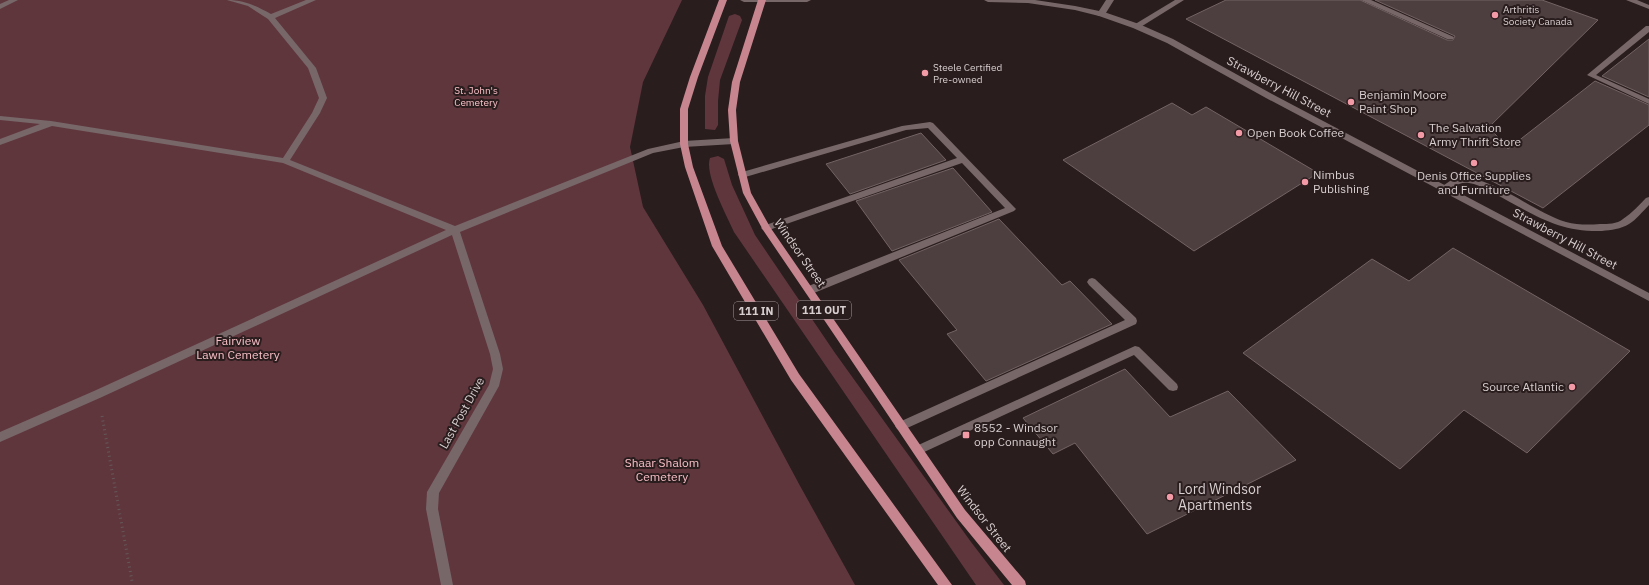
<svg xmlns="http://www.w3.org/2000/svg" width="1649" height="585" font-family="'IBM Plex Sans',sans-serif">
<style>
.green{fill:#60363d}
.building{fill:#4d3e40;stroke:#736364}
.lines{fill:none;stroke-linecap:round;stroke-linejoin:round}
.path{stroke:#645859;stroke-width:3;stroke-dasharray:1 3.5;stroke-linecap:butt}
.service{fill:#776769;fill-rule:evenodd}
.minor{fill:#776769;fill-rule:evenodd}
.tertiary{fill:#776769;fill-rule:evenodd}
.primary{fill:#c7868f;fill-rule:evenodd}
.poi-dot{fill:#f39aa7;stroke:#2a1d1e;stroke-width:1.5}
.labels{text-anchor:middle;stroke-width:4;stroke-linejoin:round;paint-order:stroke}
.far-poi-label{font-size:10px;fill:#d8cfd0;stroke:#2a1d1e;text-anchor:start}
.far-park-label{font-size:10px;fill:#f9c0c7;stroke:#2a1d1e}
.shield{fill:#2a1d1e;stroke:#a49a9b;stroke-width:1}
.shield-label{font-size:11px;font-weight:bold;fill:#d8cfd0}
.street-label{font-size:12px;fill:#d8cfd0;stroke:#2a1d1e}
.poi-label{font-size:12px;fill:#d8cfd0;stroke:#2a1d1e;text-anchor:start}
.park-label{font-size:12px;fill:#f9c0c7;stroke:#2a1d1e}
.near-poi-label{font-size:14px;fill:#d8cfd0;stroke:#2a1d1e;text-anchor:start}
</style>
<rect width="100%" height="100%" fill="#2a1d1e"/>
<!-- green -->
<g class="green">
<path d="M 0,0 L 682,0 L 643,82 L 630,147 L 643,207 L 703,305 L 799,484 L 855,585 L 0,585 Z"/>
<path d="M 735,14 L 740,16 L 742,20 L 720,80 L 718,101 L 718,125 L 715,130 L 705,129 L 705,96 L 708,77 L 729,16 Z"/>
<path d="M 718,156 L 724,159 L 732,185 L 755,235 L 835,353 L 971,542 L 1004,585 L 976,585 L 734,232 C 727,216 704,174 710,158 Z"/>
</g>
<!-- building -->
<g class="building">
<path d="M 1226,0 L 1360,0 L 1447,40 L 1453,40 L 1455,36 L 1375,0 L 1542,0 L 1598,20 L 1489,127 L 1508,149 L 1595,81 L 1649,105 L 1649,125 L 1543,208 L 1186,19 Z"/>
<path d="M 1649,39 L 1649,97 L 1602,76 Z"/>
<path d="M 1172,103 L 1192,115 L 1206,107 L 1318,173 L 1194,251 L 1063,160 Z"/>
<path d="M 921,133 L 946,160 L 850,194 L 826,164 Z"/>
<path d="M 953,168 L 992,212 L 892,251 L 856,201 Z"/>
<path d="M 999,219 L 1062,285 L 1070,281 L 1112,324 L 986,381 L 947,334 L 957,330 L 899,260 Z"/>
<path d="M 1453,248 L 1630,351 L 1527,453 L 1464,410 L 1400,469 L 1243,353 L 1372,259 L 1409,281 Z"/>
<path d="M 1125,369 L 1170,417 L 1228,391 L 1296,460 L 1147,534 L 1075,443 L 1053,454 L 1023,418 Z"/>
</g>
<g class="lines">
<!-- path -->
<path class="path" d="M 102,416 L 132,581"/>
<!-- service -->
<g class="service">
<path d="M 9,0 L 18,0 L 0,9 L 0,4 Z"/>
<path d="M 227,0 C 245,0 256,6 271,14 L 306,0 L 316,0 L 275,18 L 316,68 L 327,98 L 320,113 L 290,160 L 455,226 L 648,149 L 684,141 L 734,138 L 738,141 L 734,144 L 684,147 L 653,153 L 460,232 L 500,354 L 503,369 L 499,386 L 439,493 L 438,509 L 453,585 L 441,585 L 426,509 L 427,492 L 489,385 L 493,369 L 490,354 L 452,235 L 102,397 L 0,442 L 0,432 L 94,391 L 446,230 L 283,163 L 52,126 L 0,145 L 0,139 L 40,124 L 0,120 L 0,116 L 51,121 L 283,158 L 312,113 L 319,98 L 308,68 L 268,19 L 248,6 Z"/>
<path d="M 1106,0 L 1114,0 L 1104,16 L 1098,16 L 1097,14 Z"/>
<path d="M 1175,0 L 1184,0 L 1139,28 L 1136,28 L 1132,26 Z"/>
<path d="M 1361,0 L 1371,0 L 1454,37 L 1453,39 L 1447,39 Z"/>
<path d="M 1646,26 L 1649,26 L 1649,32 L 1596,75 L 1649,99 L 1649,104 L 1587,75 Z"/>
<path d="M 930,122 L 933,123 L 1014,207 L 1016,209 L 1014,211 L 814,293 L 806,293 L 805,290 L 806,287 L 1005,208 L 962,163 L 769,230 L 763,230 L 761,228 L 763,226 L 957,158 L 928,128 L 906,130 L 742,178 L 738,175 L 739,173 L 902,126 Z"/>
<path d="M 1456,177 C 1497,177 1528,210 1566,222 C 1577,225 1589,225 1600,224 C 1608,224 1617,224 1623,219 C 1632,213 1639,205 1646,198 L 1649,197 L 1649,205 C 1643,211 1636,220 1629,224 C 1621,229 1611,230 1602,231 C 1563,232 1541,219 1508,201 C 1495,194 1482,185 1469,183 C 1455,181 1450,194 1441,191 L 1440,189 L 1441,187 Z"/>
<path d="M 1092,278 L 1095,279 L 1136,318 L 1137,321 L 1136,324 L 905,429 L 901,431 L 897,429 L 895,426 L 897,423 L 1125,320 L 1089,285 L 1087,282 L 1089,279 Z"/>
<path d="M 1135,346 L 1139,347 L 1177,384 L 1178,387 L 1177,390 L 1173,391 L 1169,390 L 1134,355 L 922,453 L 918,455 L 914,453 L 912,450 L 914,447 Z"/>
</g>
<!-- minor -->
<g class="minor">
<path d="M 740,0 L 811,0 L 807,2 L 744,2 Z"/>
<path d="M 984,0 L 1035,0 L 1075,6 L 1104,12 L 1139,24 L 1173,39 L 1272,94 L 1649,293 L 1649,301 L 1266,98 L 1167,43 L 1133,28 L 1099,16 L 1075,10 L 1028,3 L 988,2 Z"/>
</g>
<!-- tertiary -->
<path class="tertiary" d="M 1626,0 L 1637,0 L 1649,5 L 1649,9 Z"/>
<!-- primary -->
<g class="primary">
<path d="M 719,0 L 727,0 L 698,77 L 688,109 L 688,144 L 693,167 L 722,246 L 799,374 L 952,585 L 938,585 L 791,380 L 712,246 L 685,167 L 680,144 L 680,109 L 690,77 Z"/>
<path d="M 758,0 L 766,0 L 740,82 L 736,110 L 738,141 L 751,193 L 770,227 L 965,510 L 1025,581 L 1026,585 L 1012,585 L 957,518 L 833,333 L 763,230 L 743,193 L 730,141 L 728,110 L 732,82 Z"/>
</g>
</g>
<!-- markers -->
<g class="poi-dot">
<circle cx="1495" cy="15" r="4"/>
<circle cx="925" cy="73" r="4"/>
<circle cx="1351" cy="102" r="4"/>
<circle cx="1239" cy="133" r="4"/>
<circle cx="1421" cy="135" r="4"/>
<circle cx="1474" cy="163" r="4"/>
<circle cx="1305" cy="182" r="4"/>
<circle cx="1572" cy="387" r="4"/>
<rect x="962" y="431" width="8" height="8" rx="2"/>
<circle cx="1170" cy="497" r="4"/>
</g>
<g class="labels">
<!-- far-poi labels -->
<g class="far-poi-label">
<text x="1503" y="13">Arthritis<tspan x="1503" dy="12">Society Canada</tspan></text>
<text x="933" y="71">Steele Certified<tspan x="933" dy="12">Pre-owned</tspan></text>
</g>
<!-- far-park labels -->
<g class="far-park-label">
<text x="476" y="94">St. John's<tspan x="476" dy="12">Cemetery</tspan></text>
</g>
<!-- shield labels -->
<g class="shield">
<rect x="797" y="301" width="54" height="18" rx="3"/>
<rect x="734" y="302" width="44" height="18" rx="3"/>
</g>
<g class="shield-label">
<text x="824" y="314">111 OUT</text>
<text x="756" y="315">111 IN</text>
</g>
<!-- street labels -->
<g class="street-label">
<text transform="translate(1279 87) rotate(28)" y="4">Strawberry Hill Street</text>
<text transform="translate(1565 239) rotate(28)" y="4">Strawberry Hill Street</text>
<text transform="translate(800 253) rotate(55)" y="4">Windsor Street</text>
<text transform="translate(462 413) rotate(-61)" y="4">Last Post Drive</text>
<text transform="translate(984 519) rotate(52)" y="4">Windsor Street</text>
</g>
<!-- poi labels -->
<g class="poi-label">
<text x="1359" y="99">Benjamin Moore<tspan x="1359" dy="14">Paint Shop</tspan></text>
<text x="1429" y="132">The Salvation<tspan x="1429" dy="14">Army Thrift Store</tspan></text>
<text x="1247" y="137">Open Book Coffee</text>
<text x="1313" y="179">Nimbus<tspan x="1313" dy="14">Publishing</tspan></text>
<text x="1474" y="180" text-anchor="middle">Denis Office Supplies<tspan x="1474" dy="14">and Furniture</tspan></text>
<text x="1564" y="391" text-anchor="end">Source Atlantic</text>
<text x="974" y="432">8552 - Windsor<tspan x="974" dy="14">opp Connaught</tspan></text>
</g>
<!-- park labels -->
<g class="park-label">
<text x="238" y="345">Fairview<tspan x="238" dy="14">Lawn Cemetery</tspan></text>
<text x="662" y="467">Shaar Shalom<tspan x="662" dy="14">Cemetery</tspan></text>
</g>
<!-- near-poi labels -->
<g class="near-poi-label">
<text x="1178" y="494">Lord Windsor<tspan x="1178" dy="16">Apartments</tspan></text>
</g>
</g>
</svg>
